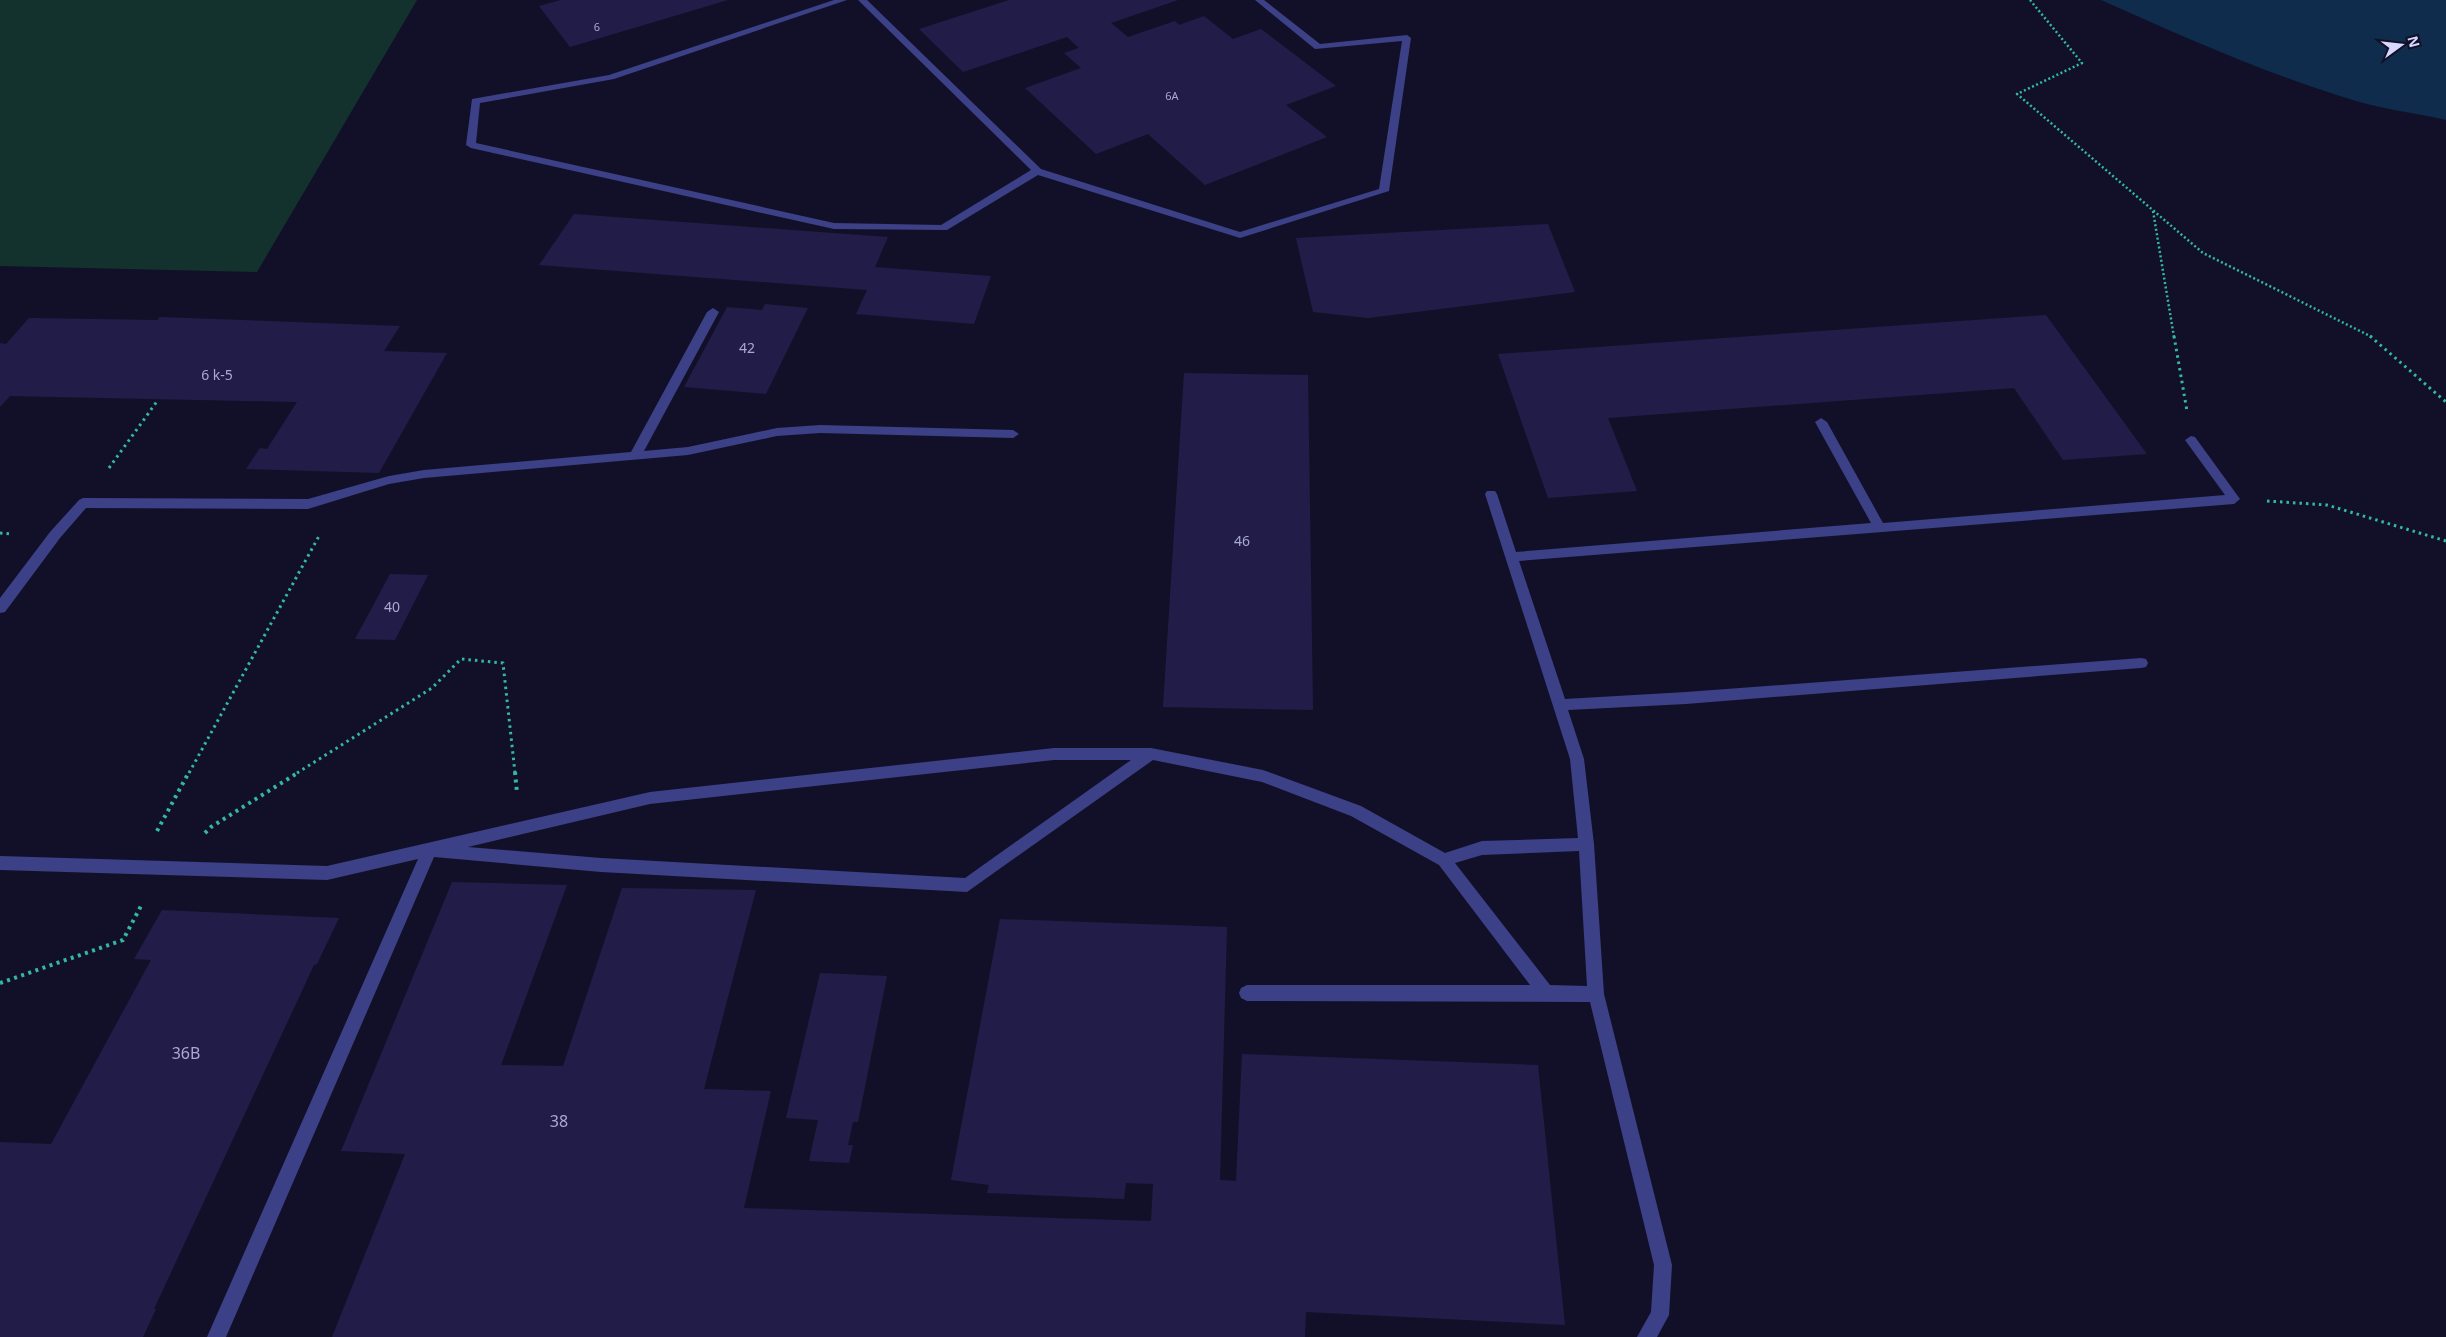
<svg xmlns="http://www.w3.org/2000/svg" width="2446" height="1337" font-family="'Noto Sans',sans-serif">
<style>
.green{fill:#13322e}
.water{fill:#0f2c4d}
.building{fill:#211d48}
.lines{fill:none;stroke-linecap:round;stroke-linejoin:round}
.path-far2{stroke:#32b8a3;stroke-width:2.5;stroke-dasharray:2 2.5;stroke-linecap:butt}
.path-far1{stroke:#32b8a3;stroke-width:3;stroke-dasharray:2.5 4;stroke-linecap:butt}
.path{stroke:#32b8a3;stroke-width:4;stroke-dasharray:3 4.5;stroke-linecap:butt}
.service{fill:#3c4086;fill-rule:evenodd}
.labels{text-anchor:middle;stroke-width:4;stroke-linejoin:round;paint-order:stroke}
.far-number-label{font-size:11px;fill:#aaa9d0}
.number-label{font-size:14px;fill:#aaa9d0}
.near-number-label{font-size:16px;fill:#aaa9d0}
</style>
<rect width="100%" height="100%" fill="#121028"/>
<!-- green -->
<path class="green" d="M 0,0 L 417,0 L 257,272 L 0,266 Z"/>
<!-- water -->
<path class="water" d="M 2101,0 L 2446,0 L 2446,120 C 2416,113 2386,110 2356,101 C 2269,75 2184,37 2101,0 Z"/>
<!-- building -->
<g class="building">
<path d="M 561,0 L 728,0 L 570,47 L 539,6 Z"/>
<path d="M 1009,0 L 1178,0 L 1111,23 L 1128,37 L 1175,21 L 1179,25 L 1204,16 L 1233,39 L 1261,29 L 1336,86 L 1286,105 L 1327,137 L 1205,185 L 1148,134 L 1096,154 L 1025,88 L 1081,68 L 1064,53 L 1079,48 L 1067,37 L 963,72 L 919,29 Z"/>
<path d="M 574,214 L 888,237 L 875,267 L 991,276 L 974,324 L 856,314 L 867,290 L 539,265 Z"/>
<path d="M 1548,224 L 1575,292 L 1368,318 L 1313,312 L 1296,238 Z"/>
<path d="M 765,304 L 808,308 L 766,394 L 684,387 L 727,307 L 762,310 Z"/>
<path d="M 2046,315 L 2147,454 L 2063,460 L 2014,388 L 1608,418 L 1637,491 L 1548,498 L 1498,354 Z"/>
<path d="M 159,317 L 400,326 L 384,351 L 447,353 L 379,473 L 246,469 L 260,448 L 267,449 L 297,402 L 10,396 L 0,407 L 0,343 L 6,344 L 29,318 L 158,320 Z"/>
<path d="M 1184,373 L 1308,375 L 1313,710 L 1163,707 Z"/>
<path d="M 390,574 L 428,575 L 395,640 L 355,639 Z"/>
<path d="M 452,882 L 567,885 L 501,1065 L 563,1066 L 622,888 L 756,890 L 704,1089 L 771,1091 L 744,1208 L 1151,1221 L 1153,1184 L 1126,1183 L 1124,1199 L 987,1193 L 989,1185 L 951,1180 L 1000,919 L 1227,927 L 1220,1180 L 1236,1181 L 1242,1054 L 1538,1065 L 1565,1325 L 1306,1312 L 1305,1337 L 332,1337 L 405,1154 L 341,1151 Z"/>
<path d="M 162,910 L 339,918 L 317,964 L 314,965 L 154,1309 L 156,1309 L 143,1337 L 0,1337 L 0,1142 L 51,1144 L 151,960 L 134,959 Z"/>
<path d="M 820,973 L 887,976 L 858,1122 L 853,1122 L 848,1145 L 853,1145 L 849,1163 L 809,1161 L 818,1120 L 786,1118 Z"/>
</g>
<g class="lines">
<!-- path-far2 -->
<g class="path-far2">
<path d="M 2030,0 L 2082,63 L 2017,94 L 2203,253 L 2372,337"/>
<path d="M 2153,211 L 2174,337"/>
</g>
<!-- path-far1 -->
<g class="path-far1">
<path d="M 2174,336 L 2187,411"/>
<path d="M 2370,336 L 2446,402"/>
<path d="M 109,468 L 158,400"/>
<path d="M 2267,501 L 2327,505 L 2446,541"/>
<path d="M 0,533 L 12,534"/>
<path d="M 189,773 L 319,536"/>
<path d="M 297,773 L 432,688 L 461,659 L 503,663 L 515,773"/>
</g>
<!-- path -->
<g class="path">
<path d="M 515,772 L 517,793"/>
<path d="M 157,831 L 189,772"/>
<path d="M 205,833 L 211,827 L 299,772"/>
<path d="M 0,983 L 123,940 L 142,904"/>
</g>
<!-- service -->
<g class="service">
<path d="M 834,0 L 847,0 L 614,79 L 480,103 L 476,143 L 834,223 L 941,225 L 1031,170 L 858,0 L 867,0 L 1041,169 L 1240,232 L 1379,189 L 1402,41 L 1315,49 L 1255,0 L 1264,0 L 1320,44 L 1407,35 L 1411,38 L 1389,191 L 1240,238 L 1038,175 L 947,230 L 834,229 L 471,148 L 466,145 L 472,99 L 609,75 Z"/>
<path d="M 713,308 L 719,312 L 644,451 L 688,447 L 777,428 L 820,425 L 1013,430 L 1019,434 L 1013,438 L 820,433 L 777,436 L 688,455 L 424,478 L 389,484 L 308,509 L 86,508 L 60,538 L 5,612 L 0,613 L 0,598 L 50,532 L 79,500 L 83,498 L 308,499 L 389,476 L 424,470 L 631,452 L 707,312 Z"/>
<path d="M 1821,418 L 1827,422 L 1883,523 L 2225,495 L 2185,440 L 2191,436 L 2195,437 L 2240,499 L 2234,504 L 1519,561 L 1565,699 L 1686,692 L 2141,658 L 2146,659 L 2148,663 L 2146,667 L 2141,668 L 1686,704 L 1568,710 L 1584,759 L 1594,844 L 1604,994 L 1672,1265 L 1669,1315 L 1657,1337 L 1637,1337 L 1651,1312 L 1654,1265 L 1590,1002 L 1247,1001 L 1241,998 L 1239,993 L 1241,988 L 1247,985 L 1530,985 L 1439,865 L 1351,816 L 1262,782 L 1153,760 L 967,892 L 601,872 L 434,857 L 226,1337 L 207,1337 L 418,859 L 327,880 L 0,870 L 0,856 L 327,866 L 650,792 L 1054,748 L 1151,748 L 1263,770 L 1361,806 L 1445,853 L 1482,841 L 1578,838 L 1570,759 L 1485,494 L 1487,491 L 1495,491 L 1497,494 L 1516,552 L 1871,523 L 1815,422 ZM 1054,760 L 1131,760 L 965,878 L 601,858 L 468,847 L 650,804 ZM 1579,851 L 1587,986 L 1550,985 L 1455,863 L 1482,855 Z"/>
</g>
</g>
<g class="labels">
<!-- far-number labels -->
<g class="far-number-label">
<text x="597" y="31">6</text>
<text x="1172" y="100">6A</text>
</g>
<!-- number labels -->
<g class="number-label">
<text x="747" y="353">42</text>
<text x="217" y="380">6 k-5</text>
<text x="1242" y="546">46</text>
<text x="392" y="612">40</text>
</g>
<!-- near-number labels -->
<g class="near-number-label">
<text x="186" y="1059">36B</text>
<text x="559" y="1127">38</text>
</g>
</g>
<!-- north arrow -->
<g transform="translate(2401 45) rotate(75)" stroke="#121028" stroke-width="4" paint-order="stroke">
<path d="M0-4L9 19L0 12L-9 19Z" fill="#d8d8fe"/>
<text y="-8" font-size="14" font-weight="bold" text-anchor="middle" fill="#d8d8fe">N</text>
</g>
</svg>
